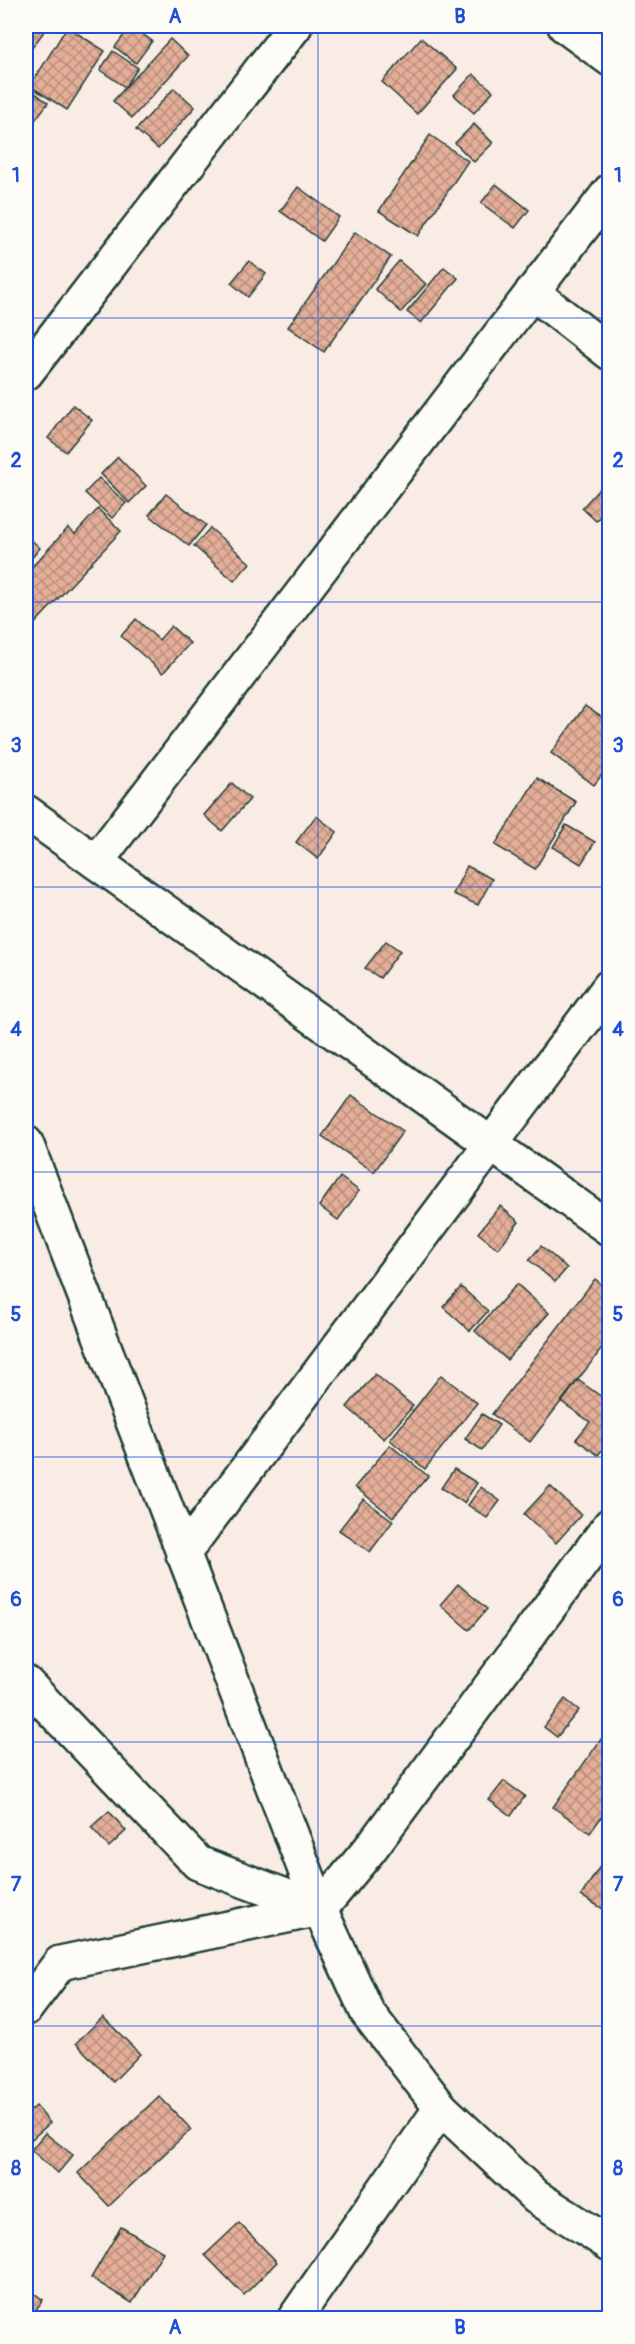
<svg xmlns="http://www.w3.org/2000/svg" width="635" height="2344" font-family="Pangolin,sans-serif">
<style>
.building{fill:url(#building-cross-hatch);stroke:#1f3d34;stroke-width:1.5}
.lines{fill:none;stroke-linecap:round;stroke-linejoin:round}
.street-casing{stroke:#1f3d34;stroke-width:38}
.primary-casing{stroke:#1f3d34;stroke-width:38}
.street{stroke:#fdfcf7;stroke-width:33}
.primary{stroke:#fdfcf7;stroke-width:33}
.grid{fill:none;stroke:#1d4ed8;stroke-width:1.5;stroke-opacity:0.55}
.neatline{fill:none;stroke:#1d4ed8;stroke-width:2}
.grid-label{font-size:20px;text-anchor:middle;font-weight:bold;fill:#1d4ed8}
</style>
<defs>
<pattern id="building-cross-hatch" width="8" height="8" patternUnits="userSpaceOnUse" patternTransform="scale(1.5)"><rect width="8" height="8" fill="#e4ae98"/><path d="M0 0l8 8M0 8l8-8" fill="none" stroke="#b88f7d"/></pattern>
</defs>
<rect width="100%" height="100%" fill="#f8ece4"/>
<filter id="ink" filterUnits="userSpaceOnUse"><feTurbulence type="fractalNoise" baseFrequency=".0167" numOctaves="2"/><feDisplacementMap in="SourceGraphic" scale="12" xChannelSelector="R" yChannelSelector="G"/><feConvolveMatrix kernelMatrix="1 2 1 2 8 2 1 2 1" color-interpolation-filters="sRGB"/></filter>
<g filter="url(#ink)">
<!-- building -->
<g class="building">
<path d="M 26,26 L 48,26 L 26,56 Z"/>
<path d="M 131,26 L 152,41 L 136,63 L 115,47 Z"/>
<path d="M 67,27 L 105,51 L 67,110 L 30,86 Z"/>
<path d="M 421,38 L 457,69 L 417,114 L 382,82 Z"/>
<path d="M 170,39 L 188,56 L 132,118 L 113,101 Z"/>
<path d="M 113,51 L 138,68 L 125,87 L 100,70 Z"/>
<path d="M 473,74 L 493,91 L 474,113 L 454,95 Z"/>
<path d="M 29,88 L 48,103 L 29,128 L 26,126 L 26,93 Z"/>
<path d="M 174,88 L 195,107 L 158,149 L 136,130 Z"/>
<path d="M 474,124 L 493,143 L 474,162 L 455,143 Z"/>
<path d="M 430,135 L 468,161 L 418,236 L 379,211 Z"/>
<path d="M 496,184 L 529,210 L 515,228 L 481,203 Z"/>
<path d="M 298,187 L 339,217 L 322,241 L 280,211 Z"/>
<path d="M 355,232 L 391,257 L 324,352 L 288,327 Z"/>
<path d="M 249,261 L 266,274 L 248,297 L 231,283 Z"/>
<path d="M 399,261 L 426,284 L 401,312 L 375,289 Z"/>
<path d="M 444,267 L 458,278 L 421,323 L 407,312 Z"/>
<path d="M 73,405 L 92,420 L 66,452 L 48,438 Z"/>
<path d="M 118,457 L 146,486 L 129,503 L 101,474 Z"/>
<path d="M 99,478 L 126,503 L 112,518 L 85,493 Z"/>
<path d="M 600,488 L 610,497 L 610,506 L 596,521 L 582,508 Z"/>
<path d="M 166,494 L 206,525 L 189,546 L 149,515 Z"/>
<path d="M 98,509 L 121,531 L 26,633 L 26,573 L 68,528 L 75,534 Z"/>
<path d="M 210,528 L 250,563 L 234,581 L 194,546 Z"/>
<path d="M 26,535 L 40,548 L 26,565 Z"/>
<path d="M 136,619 L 159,640 L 171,626 L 190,643 L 163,673 L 121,636 Z"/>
<path d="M 585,706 L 610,723 L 610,764 L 594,785 L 551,753 Z"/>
<path d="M 537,778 L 576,802 L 535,869 L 495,845 Z"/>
<path d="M 232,783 L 250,799 L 222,831 L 204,815 Z"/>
<path d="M 316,816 L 337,832 L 318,859 L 296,842 Z"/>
<path d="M 566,825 L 595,842 L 581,864 L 553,847 Z"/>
<path d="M 467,866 L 492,879 L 478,905 L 453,894 Z"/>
<path d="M 386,941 L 400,951 L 380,978 L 365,968 Z"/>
<path d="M 351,1095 L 403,1131 L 374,1172 L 322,1136 Z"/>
<path d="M 340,1177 L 359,1191 L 338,1220 L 319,1206 Z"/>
<path d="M 500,1206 L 519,1222 L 498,1249 L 478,1233 Z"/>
<path d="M 541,1246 L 567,1268 L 555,1282 L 529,1260 Z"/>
<path d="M 595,1279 L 610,1291 L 610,1338 L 530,1442 L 492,1414 Z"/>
<path d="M 517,1284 L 549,1313 L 507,1360 L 475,1331 Z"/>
<path d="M 461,1287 L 488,1311 L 470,1331 L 443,1307 Z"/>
<path d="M 375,1374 L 413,1406 L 384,1439 L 347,1407 Z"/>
<path d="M 441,1375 L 477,1403 L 425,1469 L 390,1440 Z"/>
<path d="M 578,1380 L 610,1403 L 610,1440 L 598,1455 L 576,1439 L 590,1422 L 562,1402 Z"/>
<path d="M 482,1414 L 499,1425 L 482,1450 L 465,1439 Z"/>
<path d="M 390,1445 L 428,1476 L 393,1517 L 355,1487 Z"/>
<path d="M 454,1469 L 477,1483 L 464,1503 L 441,1488 Z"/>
<path d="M 550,1486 L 581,1515 L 556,1543 L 524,1514 Z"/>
<path d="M 481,1487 L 500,1501 L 487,1518 L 468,1505 Z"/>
<path d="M 363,1499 L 393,1521 L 370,1552 L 339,1530 Z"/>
<path d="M 458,1584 L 487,1609 L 469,1630 L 440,1605 Z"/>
<path d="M 565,1699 L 579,1710 L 557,1737 L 544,1727 Z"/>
<path d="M 609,1728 L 610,1805 L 590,1833 L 553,1807 Z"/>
<path d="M 504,1781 L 525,1796 L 511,1816 L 489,1800 Z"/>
<path d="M 109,1811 L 126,1831 L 109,1847 L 91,1827 Z"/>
<path d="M 604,1860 L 610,1863 L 610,1913 L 581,1896 Z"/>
<path d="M 103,2017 L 140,2054 L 113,2082 L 76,2043 Z"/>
<path d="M 159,2096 L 191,2129 L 109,2206 L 78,2173 Z"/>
<path d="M 36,2106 L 50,2123 L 26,2144 L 26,2115 Z"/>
<path d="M 45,2133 L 73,2155 L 58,2173 L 31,2150 Z"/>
<path d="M 239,2223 L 277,2262 L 244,2295 L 205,2255 Z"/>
<path d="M 121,2227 L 163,2252 L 132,2303 L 91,2278 Z"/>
<path d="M 26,2287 L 43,2300 L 30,2318 L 26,2318 Z"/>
</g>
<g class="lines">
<!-- street casing -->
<g class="street-casing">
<g id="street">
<path d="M 565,26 L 610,59"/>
<path d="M 532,292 L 610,353"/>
<path d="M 26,373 L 295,26"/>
<path d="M 26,812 L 610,1229"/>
<path d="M 96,862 L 610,191"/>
<path d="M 183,1554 L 610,986"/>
<path d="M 26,1683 L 198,1863 L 320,1909"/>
<path d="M 26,2008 L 60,1963 L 320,1909 L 370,1849 L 610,1525"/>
<path d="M 295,2318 L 441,2108"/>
</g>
</g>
<!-- primary casing -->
<g class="primary-casing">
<path id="primary" d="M 26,1143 L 320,1909 L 367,2012 L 441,2108 L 536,2197 L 610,2244"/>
</g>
<!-- street -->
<use href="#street" class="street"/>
<!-- primary -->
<use href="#primary" class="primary"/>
</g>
</g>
<!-- grid -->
<path class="grid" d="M 318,26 L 318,2318M 26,318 L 610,318M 26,602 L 610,602M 26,887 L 610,887M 26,1172 L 610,1172M 26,1457 L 610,1457M 26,1742 L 610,1742M 26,2026 L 610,2026"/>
<!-- margin -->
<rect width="635" height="2344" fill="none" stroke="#fdfcf7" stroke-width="66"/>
<rect x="33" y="33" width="569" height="2278" class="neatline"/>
<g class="grid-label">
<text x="175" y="23">A</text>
<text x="460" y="23">B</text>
<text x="16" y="182">1</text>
<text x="618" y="182">1</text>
<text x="16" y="467">2</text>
<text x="618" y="467">2</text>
<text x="16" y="752">3</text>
<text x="618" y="752">3</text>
<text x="16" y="1036">4</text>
<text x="618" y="1036">4</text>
<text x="16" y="1321">5</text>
<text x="618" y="1321">5</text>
<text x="16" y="1606">6</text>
<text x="618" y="1606">6</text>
<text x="16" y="1891">7</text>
<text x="618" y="1891">7</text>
<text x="16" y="2175">8</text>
<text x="618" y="2175">8</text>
<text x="175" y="2334">A</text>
<text x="460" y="2334">B</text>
</g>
</svg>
